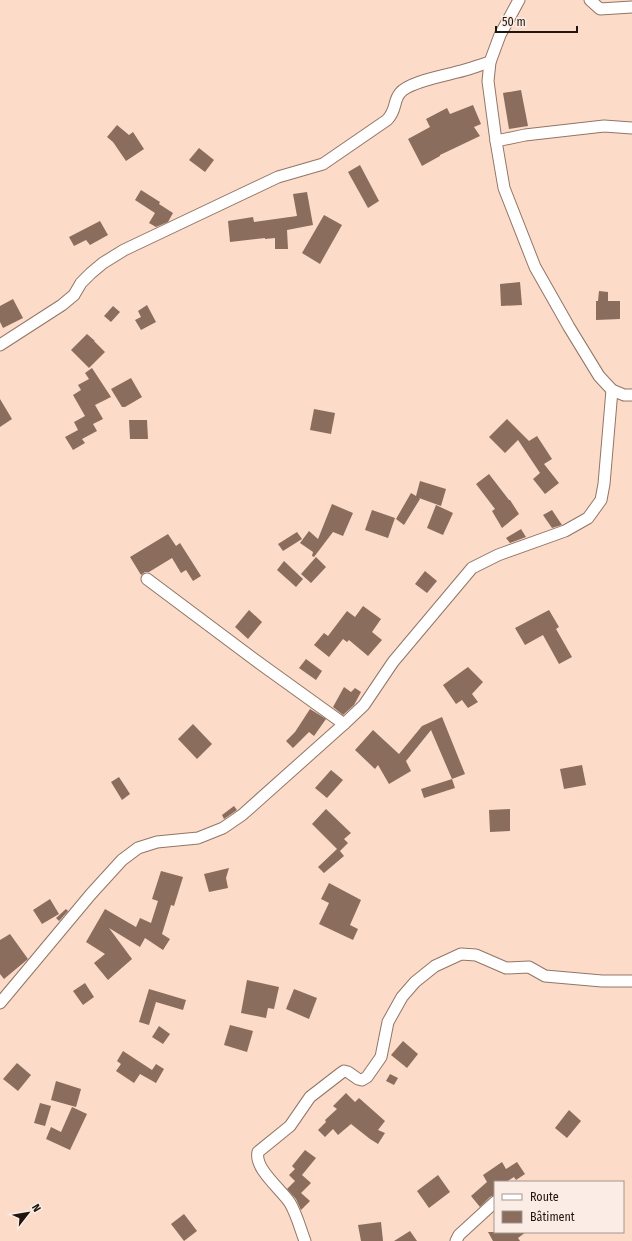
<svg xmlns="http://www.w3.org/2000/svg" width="632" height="1241" font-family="'Fira Sans Condensed',sans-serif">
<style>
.building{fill:#8a6d5d}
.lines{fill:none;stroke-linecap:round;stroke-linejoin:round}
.street-casing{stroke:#927565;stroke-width:13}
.street{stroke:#fff;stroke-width:11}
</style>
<rect width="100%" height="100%" fill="#fcdbc9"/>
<!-- building -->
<g class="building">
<path d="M 521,90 L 528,126 L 509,129 L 503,93 Z"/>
<path d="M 473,105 L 481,124 L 474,127 L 480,136 L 440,155 L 440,156 L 422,166 L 408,139 L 430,127 L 426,119 L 447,108 L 450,114 Z"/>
<path d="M 117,125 L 129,135 L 133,132 L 144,149 L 126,161 L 113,142 L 107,137 Z"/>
<path d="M 199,148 L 214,160 L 205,172 L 189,160 Z"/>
<path d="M 360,165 L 379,201 L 368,208 L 348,172 Z"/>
<path d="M 141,190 L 160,202 L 159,204 L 173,213 L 168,222 L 156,227 L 149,223 L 155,213 L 135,200 Z"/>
<path d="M 307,192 L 313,225 L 287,230 L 288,249 L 275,249 L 275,238 L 265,239 L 265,238 L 230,242 L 228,221 L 253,217 L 254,222 L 297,216 L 293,194 Z"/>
<path d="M 324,215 L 342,225 L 320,264 L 302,253 Z"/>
<path d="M 100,221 L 108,235 L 90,245 L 86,240 L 74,246 L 69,237 Z"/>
<path d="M 520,282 L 522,305 L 501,306 L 500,284 Z"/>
<path d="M 599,291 L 608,292 L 608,301 L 620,301 L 620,319 L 596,320 L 596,301 L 598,301 Z"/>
<path d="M 13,299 L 23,318 L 3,328 L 0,322 L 0,306 Z"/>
<path d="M 147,305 L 156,322 L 141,330 L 135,320 L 141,317 L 138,311 Z"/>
<path d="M 113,306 L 120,312 L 111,322 L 104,316 Z"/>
<path d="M 87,334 L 95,341 L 94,342 L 95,342 L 105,352 L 89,368 L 71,350 Z"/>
<path d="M 92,368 L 111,397 L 95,405 L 103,419 L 93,424 L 97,431 L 82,439 L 85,443 L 73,450 L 65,437 L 78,430 L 74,422 L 85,416 L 73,395 L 81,390 L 78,385 L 89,379 L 85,373 Z"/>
<path d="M 131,378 L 142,397 L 125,407 L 122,407 L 111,389 Z"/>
<path d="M 0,399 L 12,419 L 0,427 Z"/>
<path d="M 314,409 L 335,413 L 331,434 L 310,430 Z"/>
<path d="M 507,419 L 529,441 L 537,436 L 552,459 L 544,464 L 559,483 L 545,494 L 533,479 L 540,473 L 518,440 L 505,453 L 489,437 Z"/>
<path d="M 129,420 L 147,420 L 148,439 L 130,439 Z"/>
<path d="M 489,474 L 509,500 L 510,500 L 519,514 L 502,528 L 492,511 L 495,509 L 476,484 Z"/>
<path d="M 420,481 L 446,489 L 441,506 L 419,498 L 420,499 L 404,525 L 396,519 L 411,493 L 416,496 Z"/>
<path d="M 332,504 L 353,513 L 343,536 L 333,532 L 314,557 L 312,556 L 313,552 L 300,543 L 309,531 L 318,539 Z"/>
<path d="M 436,505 L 453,513 L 443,535 L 427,528 Z"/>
<path d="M 372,510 L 395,518 L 388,538 L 365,530 Z"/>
<path d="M 552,510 L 562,525 L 552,528 L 543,515 Z"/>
<path d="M 521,529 L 526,537 L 510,543 L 506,538 Z"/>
<path d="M 297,532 L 302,539 L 283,551 L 278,544 Z"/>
<path d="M 168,534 L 176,546 L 180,543 L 201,576 L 193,581 L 186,570 L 181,573 L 172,558 L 149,572 L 145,572 L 141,575 L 130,557 Z"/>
<path d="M 316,557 L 326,567 L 311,583 L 301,574 Z"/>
<path d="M 284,561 L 303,579 L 296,587 L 277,570 Z"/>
<path d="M 425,571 L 437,581 L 427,593 L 415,584 Z"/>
<path d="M 363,606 L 381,619 L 372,632 L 382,640 L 368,656 L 349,640 L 347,642 L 343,639 L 329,657 L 314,645 L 324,633 L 328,636 L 347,611 L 355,617 Z"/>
<path d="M 249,610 L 262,622 L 248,639 L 235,627 Z"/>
<path d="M 549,610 L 559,627 L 556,629 L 572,657 L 559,664 L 543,635 L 525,645 L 515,628 Z"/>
<path d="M 306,659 L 322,671 L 316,680 L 299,668 Z"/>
<path d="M 468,667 L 483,682 L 472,694 L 478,702 L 468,708 L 462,700 L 456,704 L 443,685 Z"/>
<path d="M 344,687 L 351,692 L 355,688 L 361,692 L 354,705 L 343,715 L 333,707 Z"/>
<path d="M 310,709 L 326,719 L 314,736 L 309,732 L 293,748 L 286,741 L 295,732 Z"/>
<path d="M 442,717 L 465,774 L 452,779 L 455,788 L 424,798 L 421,789 L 452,779 L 431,730 L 406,761 L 411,771 L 389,784 L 378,765 L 375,769 L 355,750 L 373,730 L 399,754 L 422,726 Z"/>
<path d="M 193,724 L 212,744 L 197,759 L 178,739 Z"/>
<path d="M 582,765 L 586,785 L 564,789 L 560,769 Z"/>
<path d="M 331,770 L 343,780 L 327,798 L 315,788 Z"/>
<path d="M 119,777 L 130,794 L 122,800 L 111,782 Z"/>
<path d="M 234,806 L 237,810 L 224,819 L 222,815 Z"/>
<path d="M 326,809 L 351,833 L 344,839 L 348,843 L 340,851 L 344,856 L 324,873 L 318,867 L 337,849 L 312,824 Z"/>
<path d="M 510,809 L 510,831 L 490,832 L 489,810 Z"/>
<path d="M 229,868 L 226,878 L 228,888 L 209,892 L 204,874 Z"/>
<path d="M 161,871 L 183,877 L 174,906 L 171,905 L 162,934 L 170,939 L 163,950 L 145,938 L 140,947 L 109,928 L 132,959 L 108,980 L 94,963 L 105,954 L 86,942 L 105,909 L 136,927 L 140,918 L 151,923 L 158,901 L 152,899 Z"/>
<path d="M 329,883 L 361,900 L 350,925 L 358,929 L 353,940 L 319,924 L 329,903 L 321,899 Z"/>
<path d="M 50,899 L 59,914 L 42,924 L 33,910 Z"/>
<path d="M 66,909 L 68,911 L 59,921 L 56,918 Z"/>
<path d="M 10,934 L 28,959 L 4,979 L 0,974 L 0,940 Z"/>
<path d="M 247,980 L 279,987 L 274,1009 L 268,1008 L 266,1018 L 241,1013 Z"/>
<path d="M 85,983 L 94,997 L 83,1005 L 73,991 Z"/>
<path d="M 149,989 L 186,1000 L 183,1010 L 156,1002 L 149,1025 L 139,1022 Z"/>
<path d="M 294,989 L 317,998 L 309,1019 L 286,1009 Z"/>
<path d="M 230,1025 L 253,1031 L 247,1052 L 224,1045 Z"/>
<path d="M 159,1026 L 170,1034 L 163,1044 L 152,1037 Z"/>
<path d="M 403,1041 L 418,1054 L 407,1068 L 391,1055 Z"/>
<path d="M 123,1051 L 152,1070 L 156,1064 L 164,1069 L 156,1083 L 140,1074 L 134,1083 L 116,1071 L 121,1064 L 117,1061 Z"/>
<path d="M 17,1063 L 31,1075 L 18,1091 L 3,1079 Z"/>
<path d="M 390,1074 L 398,1078 L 394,1085 L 386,1081 Z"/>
<path d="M 56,1081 L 81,1089 L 76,1107 L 51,1100 Z"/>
<path d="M 346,1093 L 355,1102 L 359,1098 L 385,1121 L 378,1130 L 385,1133 L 378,1144 L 370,1139 L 351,1124 L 338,1135 L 333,1129 L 325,1137 L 318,1130 L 326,1122 L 325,1120 L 337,1109 L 333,1106 Z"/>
<path d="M 40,1103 L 51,1106 L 45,1126 L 34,1123 Z"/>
<path d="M 72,1107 L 87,1114 L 70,1150 L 46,1139 L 51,1127 L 61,1132 Z"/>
<path d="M 569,1110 L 581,1121 L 567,1138 L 555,1128 Z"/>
<path d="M 305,1150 L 316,1158 L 302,1175 L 311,1183 L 301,1193 L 310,1201 L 301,1210 L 296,1199 L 287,1189 L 295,1181 L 289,1175 L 295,1169 L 292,1166 Z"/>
<path d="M 502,1162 L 506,1169 L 517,1162 L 525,1174 L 516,1180 L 514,1177 L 506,1182 L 495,1182 L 495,1195 L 490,1197 L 480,1207 L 471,1196 L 487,1182 L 483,1175 Z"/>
<path d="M 438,1175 L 450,1192 L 429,1208 L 417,1191 Z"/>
<path d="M 184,1214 L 197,1231 L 184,1241 L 171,1224 Z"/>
<path d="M 381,1222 L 383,1241 L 361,1241 L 358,1225 Z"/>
<path d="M 410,1231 L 417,1241 L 394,1241 Z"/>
<path d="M 488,1232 L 526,1232 L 518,1238 L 520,1241 L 493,1241 Z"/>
</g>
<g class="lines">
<!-- street casing -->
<g class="street-casing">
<g id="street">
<path d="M 519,0 L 500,35 L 490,62 L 488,81 L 496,141 L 504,188 L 535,267 L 569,327 L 599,376 L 612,390 L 624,395 L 632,395"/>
<path d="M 590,0 L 600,9 L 632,7"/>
<path d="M 496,141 L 525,135 L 604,126 L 632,128"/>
<path d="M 0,345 L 62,305 L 74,295 L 81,283 L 91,273 L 103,263 L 124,250 L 278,177 L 323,164 L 387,120 C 397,110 393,101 400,93 C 408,82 444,76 457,72 C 468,70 479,65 490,62"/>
<path d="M 147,579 L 262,665 L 344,724"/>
<path d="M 0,1003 L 91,894 L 122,860 L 138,848 L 157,842 L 198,838 L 223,828 L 242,815 L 344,724 L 364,705 L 393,662 L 472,568 L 498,555 L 565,531 L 588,518 L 601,500 L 604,484 L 612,390"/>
<path d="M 305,1241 C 300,1228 297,1215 290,1203 C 282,1190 254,1169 258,1152 L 290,1126 L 310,1097 L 341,1073 L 344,1071 L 348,1072 L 358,1079 L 362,1080 L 367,1077 L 381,1057 L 388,1022 L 402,997 L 415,982 L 435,966 L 461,954 L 476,955 L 506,968 L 529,967 L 545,976 L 602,981 L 632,981"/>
<path d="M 456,1241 L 459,1235 L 495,1202"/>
</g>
</g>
<!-- street -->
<use href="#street" class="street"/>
</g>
<!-- legend -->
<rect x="494" y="1181" width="130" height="52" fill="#fbede6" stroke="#a39790"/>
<rect x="502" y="1194" width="20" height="6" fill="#ffffff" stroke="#a39790"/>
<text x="530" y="1201" font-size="12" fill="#20150f">Route</text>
<rect x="502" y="1211" width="20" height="12" fill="#8a6d5d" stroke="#a39790"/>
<text x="530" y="1221" font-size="12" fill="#20150f">Bâtiment</text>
<!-- north arrow -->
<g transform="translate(28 1213) rotate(59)" stroke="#fbede6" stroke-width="3" paint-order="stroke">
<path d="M0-3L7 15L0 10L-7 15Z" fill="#20150f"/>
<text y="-6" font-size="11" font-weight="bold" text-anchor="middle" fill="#20150f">N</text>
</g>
<!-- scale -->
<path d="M496 26v6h81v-6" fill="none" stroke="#20150f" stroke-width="2"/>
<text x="502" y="26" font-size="12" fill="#20150f" stroke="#fbede6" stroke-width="3" paint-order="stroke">50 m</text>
</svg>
